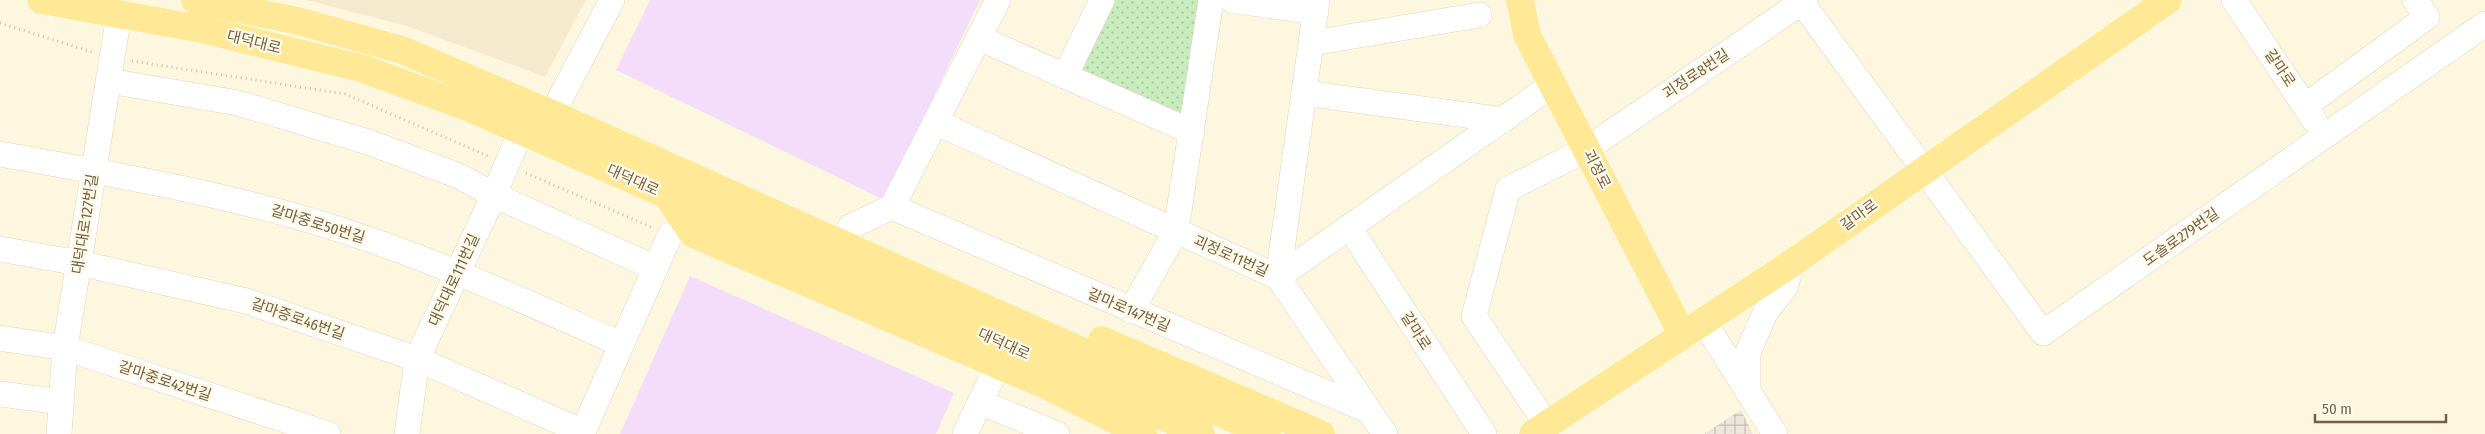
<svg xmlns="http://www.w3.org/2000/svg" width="2485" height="434" font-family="'Fira Sans Condensed','Noto Sans KR',sans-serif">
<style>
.residential{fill:#f6eace}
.industrial{fill:url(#industrial-grid)}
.education{fill:#f4ddfa}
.grass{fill:url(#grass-dots)}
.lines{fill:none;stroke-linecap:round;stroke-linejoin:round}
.minor-casing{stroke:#e3d4bb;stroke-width:26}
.major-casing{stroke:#fff;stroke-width:29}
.path{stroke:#dabd99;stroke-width:3;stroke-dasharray:1 4;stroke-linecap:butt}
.minor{stroke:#fff;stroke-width:25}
.major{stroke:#ffe996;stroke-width:28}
.labels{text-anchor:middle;stroke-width:4.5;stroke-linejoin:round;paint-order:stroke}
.street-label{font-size:15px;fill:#765f46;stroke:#fffae8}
</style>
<defs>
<pattern id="industrial-grid" width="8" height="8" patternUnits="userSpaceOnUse" patternTransform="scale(1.25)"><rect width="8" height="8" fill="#ece6dc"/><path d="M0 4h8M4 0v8" fill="none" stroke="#c4beb4"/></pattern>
<pattern id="grass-dots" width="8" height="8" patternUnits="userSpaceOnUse" patternTransform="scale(1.25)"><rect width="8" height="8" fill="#c9ecbe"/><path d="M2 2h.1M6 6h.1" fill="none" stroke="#a8c29c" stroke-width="1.8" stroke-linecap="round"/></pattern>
</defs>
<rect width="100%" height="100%" fill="#fef7e0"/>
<!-- residential -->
<path class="residential" d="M 307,0 L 586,0 L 545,77 L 407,26 Z"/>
<!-- industrial -->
<path class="industrial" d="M 1741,410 L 1753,434 L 1704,434 Z"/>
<!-- education -->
<g class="education">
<path d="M 650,0 L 980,0 L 884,200 L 616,70 Z"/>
<path d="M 690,276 L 954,393 L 936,434 L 620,434 Z"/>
</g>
<!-- grass -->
<path class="grass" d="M 1111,0 L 1201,0 L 1181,122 L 1077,74 Z"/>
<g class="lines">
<!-- minor casing -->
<g class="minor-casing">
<g id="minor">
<path d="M 1231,0 L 1316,12"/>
<path d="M 1317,0 L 1278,277 L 1385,434"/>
<path d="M 1800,0 L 2043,333 L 2485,24"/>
<path d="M 2234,0 L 2314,120"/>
<path d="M 979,38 L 1192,132"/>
<path d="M 1312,43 L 1479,15"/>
<path d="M 1065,76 L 1102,0"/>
<path d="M 109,81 L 238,103 L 368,142 L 459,176 L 494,195 L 655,268"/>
<path d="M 1304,93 L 1503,120"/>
<path d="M 2305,106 L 2427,17 L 2415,0"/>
<path d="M 552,114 L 612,0"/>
<path d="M 935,122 L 1278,277 L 1552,85"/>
<path d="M 0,154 C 123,176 247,197 365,238 C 453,268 537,307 621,344"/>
<path d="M 892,207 L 1367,410"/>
<path d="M 850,227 L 892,207 L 998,0"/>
<path d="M 1349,227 L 1484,434"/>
<path d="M 0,249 L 79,263 L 246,301 L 417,359 L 583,432"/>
<path d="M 1131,311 L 1176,231 L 1211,0"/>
<path d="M 1704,322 L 1775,434"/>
<path d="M 0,338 L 65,348 L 328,434"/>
<path d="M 1748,392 L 1748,352 L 1766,311 L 1785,288 L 1792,263"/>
<path d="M 0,394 L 61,402"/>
<path d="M 980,402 L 1057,434"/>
<path d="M 1547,425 L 1474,316 L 1508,189 L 1587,149 L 1805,0"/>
<path d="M 59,434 L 65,348 L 119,15"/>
<path d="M 407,434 L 417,359 L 494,195 L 521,131"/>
<path d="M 582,434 L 670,235"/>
<path d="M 965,434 L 998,365"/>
</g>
</g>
<!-- major casing -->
<g class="major-casing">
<g id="major">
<path d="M 41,0 L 201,29 L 364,69 L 467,107 L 1007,345 L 1201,434"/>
<path d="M 195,0 L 298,21 L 402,50 L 552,114 L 1267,434"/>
<path d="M 1520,0 L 1527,35 L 1682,334"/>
<path d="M 667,195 L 693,234 L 1045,385 L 1143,434"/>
<path d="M 1102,340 L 1321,434"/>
<path d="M 1533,434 L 1792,263 L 2168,0"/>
</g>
</g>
<!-- path -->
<g class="path">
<path d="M 0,23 L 92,52"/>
<path d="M 132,61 L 345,94 L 488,156"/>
<path d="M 526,173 L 651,227"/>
</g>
<!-- minor -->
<use href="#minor" class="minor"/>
<!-- major -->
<use href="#major" class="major"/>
</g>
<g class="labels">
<!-- street labels -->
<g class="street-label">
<text transform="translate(254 42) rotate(14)" y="5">대덕대로</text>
<text transform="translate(2280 68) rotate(56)" y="5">갈마로</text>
<text transform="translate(1696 74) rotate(-34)" y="5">괴정로8번길</text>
<text transform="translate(1597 169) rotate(63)" y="5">괴정로</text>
<text transform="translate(633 180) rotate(24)" y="5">대덕대로</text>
<text transform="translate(1859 215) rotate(-36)" y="5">갈마로</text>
<text transform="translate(85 224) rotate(-81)" y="5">대덕대로127번길</text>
<text transform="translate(318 224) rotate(17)" y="5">갈마중로50번길</text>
<text transform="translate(2181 237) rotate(-35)" y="5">도솔로279번길</text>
<text transform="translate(1231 256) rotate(24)" y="5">괴정로11번길</text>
<text transform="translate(454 280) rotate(-65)" y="5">대덕대로111번길</text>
<text transform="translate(1129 310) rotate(23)" y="5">갈마로147번길</text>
<text transform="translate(298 319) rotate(19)" y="5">갈마중로46번길</text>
<text transform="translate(1416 331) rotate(57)" y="5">갈마로</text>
<text transform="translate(1004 344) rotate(24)" y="5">대덕대로</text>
<text transform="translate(165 381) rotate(18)" y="5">갈마중로42번길</text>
</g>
</g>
<!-- scale -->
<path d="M2315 414v8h131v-8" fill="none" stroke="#765f46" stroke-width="2.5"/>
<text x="2322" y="414" font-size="15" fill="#765f46" stroke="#fffae8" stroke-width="4" paint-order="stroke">50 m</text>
</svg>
